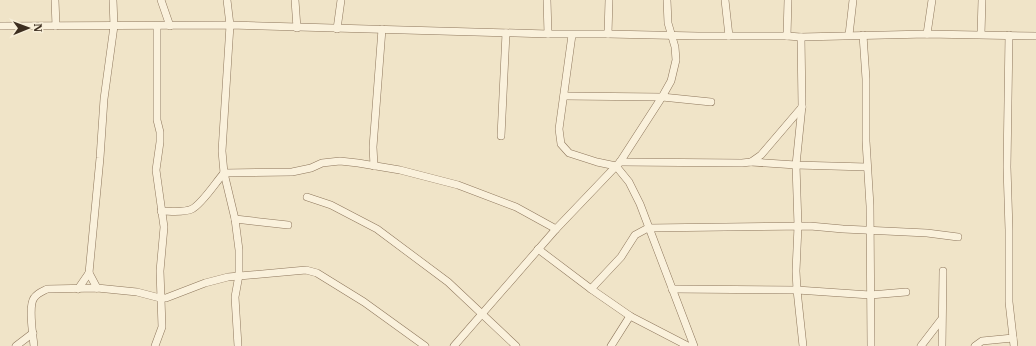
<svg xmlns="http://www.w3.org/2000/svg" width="1036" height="346" font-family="'IBM Plex Serif',serif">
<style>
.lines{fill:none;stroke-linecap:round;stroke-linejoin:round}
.street-casing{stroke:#8d765c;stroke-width:8}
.street{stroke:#faf1dc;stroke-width:7}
</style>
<rect width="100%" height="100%" fill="#f0e4c8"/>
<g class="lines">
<!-- street casing -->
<g class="street-casing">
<g id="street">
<path d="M 55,0 L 56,26"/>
<path d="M 161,0 L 170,26"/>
<path d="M 227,0 L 230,25 L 222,151 L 224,173 L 235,219 L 239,250 L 239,275 L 235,297 L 238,346"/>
<path d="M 295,0 L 297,28"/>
<path d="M 547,0 L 548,34"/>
<path d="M 725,0 L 729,36"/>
<path d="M 0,26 L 230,25 L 548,34 L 608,34 L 698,36 L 787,36 L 801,37 L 927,34 L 1036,36"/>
<path d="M 337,29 L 341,0"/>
<path d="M 608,34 L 609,0"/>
<path d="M 927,34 L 932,0"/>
<path d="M 981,34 L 982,0"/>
<path d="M 572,35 L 559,129 L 561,144 L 569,153 L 597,162 L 616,166 L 629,182 L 640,204 L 694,346"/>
<path d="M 849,35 L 853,0"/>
<path d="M 863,35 L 866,79 L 866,141 L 870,206 L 871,346"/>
<path d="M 1009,35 L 1007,167 L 1009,230 L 1009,302 L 1014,346"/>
<path d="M 787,36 L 788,0"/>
<path d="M 801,37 L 802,106 L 796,165 L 798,226 L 796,271 L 797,290 L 803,346"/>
<path d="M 564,96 L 662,97 L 711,102"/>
<path d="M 501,136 L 506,33"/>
<path d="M 620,162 L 742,163 L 751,162 L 761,155 L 802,107"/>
<path d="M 751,162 L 796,165 L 867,167"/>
<path d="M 374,166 L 373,147 L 382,29"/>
<path d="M 224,173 L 292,172 L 311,168 L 322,163 L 340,161 L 358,163 L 400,170 L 458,185 L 516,207 L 556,229"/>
<path d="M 307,197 L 331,205 L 377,229 L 448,282 L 516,346"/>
<path d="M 161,211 C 170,211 184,213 192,209 C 202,204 216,182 224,173"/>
<path d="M 235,219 L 288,225"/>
<path d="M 538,249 L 591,289 L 630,316 L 688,346"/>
<path d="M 89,273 L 97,288"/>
<path d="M 78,289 L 89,273 L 100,158 L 104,99 L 114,26 L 113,0"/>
<path d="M 591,289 L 621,257 L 635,235 L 648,228 L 810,226 L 843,229 L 927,233 L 958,237"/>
<path d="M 672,289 L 797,290 L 870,295 L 906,292"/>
<path d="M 16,346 L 33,333"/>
<path d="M 34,346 C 33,335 28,306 34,298 C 37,293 43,291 47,289 L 97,288 L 137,292 L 160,298 L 166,298 L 205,283 L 228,277 L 306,270 L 317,273 L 364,302 L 425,346"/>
<path d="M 155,346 L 162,327 L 160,271 L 164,227 L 156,170 L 160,142 L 160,132 L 157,120 L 157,26"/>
<path d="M 454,346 L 556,229 L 620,162 L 662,97 L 671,81 L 676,60 L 675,47 L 668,23 L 667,0"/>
<path d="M 611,346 L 630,316"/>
<path d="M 921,346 L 941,320"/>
<path d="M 942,346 L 943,271"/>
<path d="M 975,346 L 982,341 L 1013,338"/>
</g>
</g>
<!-- street -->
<use href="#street" class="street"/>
</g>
<!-- north arrow -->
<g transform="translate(28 28) rotate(89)" stroke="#f7eed8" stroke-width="3" paint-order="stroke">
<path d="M0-3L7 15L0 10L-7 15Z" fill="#3d2e20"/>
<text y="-6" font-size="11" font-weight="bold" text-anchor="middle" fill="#3d2e20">N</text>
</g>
</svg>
